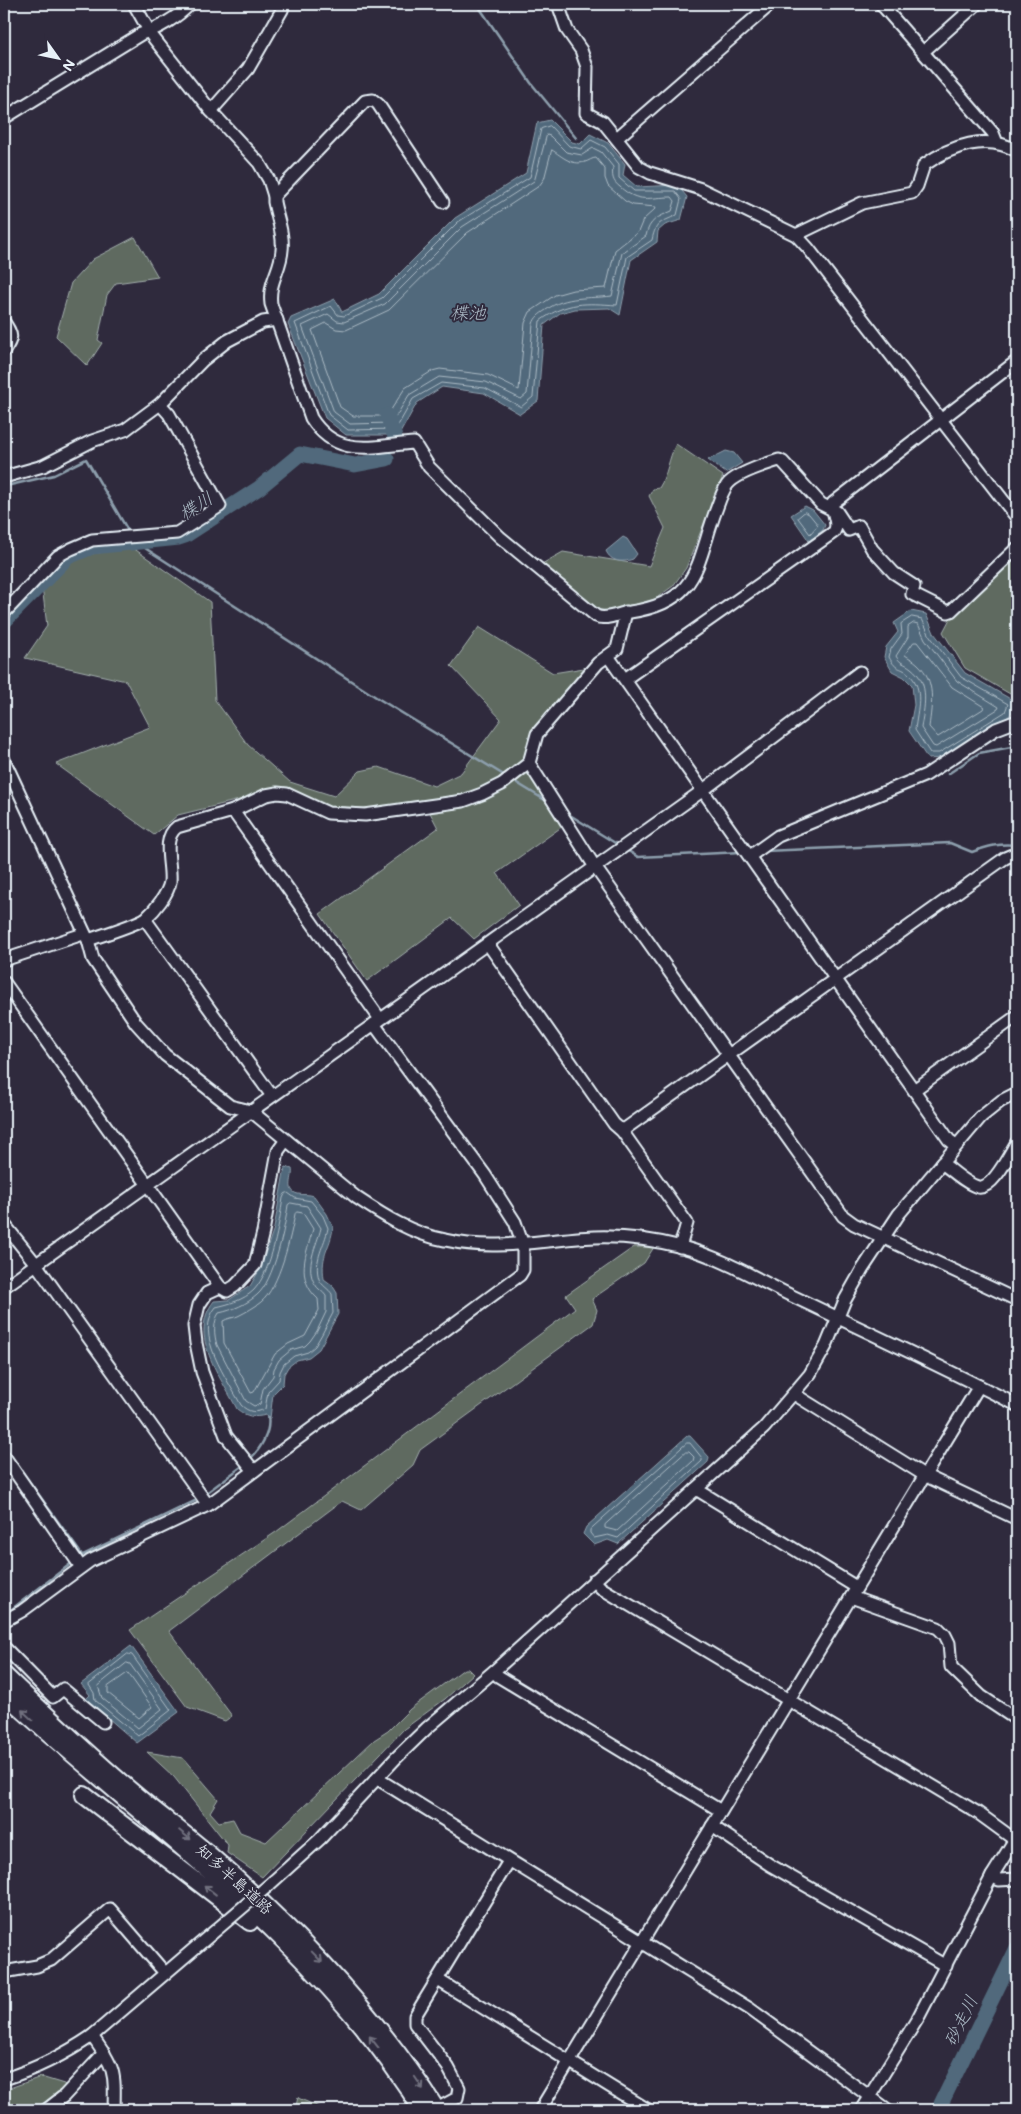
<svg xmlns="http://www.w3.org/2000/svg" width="1021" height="2114" font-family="Mali,'Klee One',sans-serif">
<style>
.green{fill:#5e6b61;stroke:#a3aeac}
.water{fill:#51697b;stroke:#8d9fad}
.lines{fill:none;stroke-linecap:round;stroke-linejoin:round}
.shore{stroke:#acbbc6;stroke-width:1}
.stream{stroke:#8d9fad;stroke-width:2.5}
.river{stroke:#51697b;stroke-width:15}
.minor-casing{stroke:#e8f1f8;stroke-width:15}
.highway-casing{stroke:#e8f1f8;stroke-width:20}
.minor{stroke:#2f2a3d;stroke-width:11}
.highway{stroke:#2f2a3d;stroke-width:16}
.minor-bridge-casing{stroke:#e8f1f8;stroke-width:15;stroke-linecap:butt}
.minor-bridge{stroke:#2f2a3d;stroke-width:11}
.oneway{stroke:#70707e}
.labels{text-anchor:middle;stroke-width:4;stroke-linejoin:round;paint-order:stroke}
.street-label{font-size:16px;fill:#e8f1f8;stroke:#2f2a3d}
.water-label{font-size:18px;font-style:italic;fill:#acbbc6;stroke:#2f2a3d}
</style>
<rect width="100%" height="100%" fill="#2f2a3d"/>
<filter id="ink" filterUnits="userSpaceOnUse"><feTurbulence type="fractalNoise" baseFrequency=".02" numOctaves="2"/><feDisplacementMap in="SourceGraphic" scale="10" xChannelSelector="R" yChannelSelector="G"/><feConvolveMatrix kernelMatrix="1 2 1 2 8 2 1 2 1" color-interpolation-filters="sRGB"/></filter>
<g filter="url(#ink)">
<!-- green -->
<g class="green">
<path d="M 135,237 L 158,277 L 116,283 L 107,295 L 98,340 L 102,343 L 87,366 L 56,336 L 71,283 L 93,259 Z"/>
<path d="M 676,444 L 723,476 L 686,568 L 673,586 L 655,599 L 609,611 L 597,609 L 540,565 L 563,552 L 649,566 L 665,528 L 649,496 L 653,489 L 659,488 C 668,474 668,459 676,444 Z"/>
<path d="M 133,548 L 210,602 L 215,700 L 248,745 L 290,782 L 334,796 L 360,771 L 379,767 L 434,786 L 461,773 L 501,719 L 451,666 L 479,627 L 553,673 L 590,667 L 545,713 L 524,760 L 563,826 L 497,873 L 519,905 L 474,939 L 452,918 L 367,981 L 320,914 L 438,828 L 425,803 L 367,808 L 318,806 L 280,790 L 178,815 L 154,835 L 56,764 L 150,727 L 126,681 L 25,658 L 47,626 L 42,586 L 67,562 L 91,554 Z"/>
<path d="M 1017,550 L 1017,698 L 965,668 L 943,632 L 952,615 Z"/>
<path d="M 634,1247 L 654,1247 L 644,1263 L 592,1299 L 597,1310 L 593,1324 L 420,1450 L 413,1465 L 361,1510 L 342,1501 L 169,1631 L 232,1716 L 225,1721 L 187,1707 L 130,1630 L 276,1532 L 575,1308 L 566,1295 Z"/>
<path d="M 464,1669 L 468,1669 L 473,1674 L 445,1699 L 404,1729 L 262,1877 L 227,1853 L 228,1845 L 174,1777 L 147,1752 L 183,1758 L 218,1799 L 210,1812 L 219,1822 L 233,1819 L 240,1832 L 266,1842 L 374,1740 L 388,1731 L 410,1709 Z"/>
<path d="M 41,2077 L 64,2084 L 67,2087 L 64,2093 L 55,2095 L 39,2110 L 4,2110 L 4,2090 Z"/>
<path d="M 298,2097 L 298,2098 L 326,2110 L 300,2110 L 296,2106 Z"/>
</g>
<!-- water -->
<g class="water">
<path d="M 550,120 L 572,142 L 580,144 L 590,134 L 608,143 L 625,164 L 623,175 L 637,187 L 677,185 L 687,197 L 681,220 L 665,225 L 658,231 L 657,242 L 631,260 L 620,315 L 609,308 L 575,309 L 560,313 L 544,325 L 538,401 L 520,414 L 484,393 L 442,387 L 417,403 L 399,435 L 346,435 L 325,418 L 288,324 L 291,318 L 335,299 L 342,312 L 379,294 L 455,218 L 526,173 L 537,123 Z"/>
<path d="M 726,451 L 734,453 L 742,463 L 726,473 L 708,460 Z"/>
<path d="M 805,506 L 813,510 L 825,525 L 823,530 L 809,541 L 791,515 Z"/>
<path d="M 623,537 L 627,539 L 637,554 L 633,559 C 622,563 611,562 606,551 Z"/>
<path d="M 911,611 L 926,614 L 934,633 L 965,673 L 1014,701 L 1013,710 L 1009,716 L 941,758 L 928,759 L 909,731 L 914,705 L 912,685 L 904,677 L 892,671 L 884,657 L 886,647 L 898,632 L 894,623 Z"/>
<path d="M 285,1167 L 292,1169 C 294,1177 285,1191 298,1194 C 303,1195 309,1194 314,1196 L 327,1214 L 333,1227 C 331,1248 320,1253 324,1279 L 332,1285 L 337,1293 L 338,1314 L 319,1349 L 309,1357 L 297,1360 L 288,1367 L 284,1374 L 283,1384 L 273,1394 L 270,1418 L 267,1419 L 266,1415 C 254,1418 247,1417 237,1409 C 221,1377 187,1335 214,1301 L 229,1300 L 250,1286 L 260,1269 L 274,1228 Z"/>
<path d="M 687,1436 L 690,1436 L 709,1457 L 708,1462 L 618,1544 L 608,1540 L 594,1545 L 583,1534 L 586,1527 Z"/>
<path d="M 131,1646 L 179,1712 L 137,1743 L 86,1699 L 90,1695 L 81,1684 Z"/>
</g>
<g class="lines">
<!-- shore -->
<g class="shore">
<path d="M 550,126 L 569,146 L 581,149 L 591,140 L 605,147 L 619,164 L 619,178 L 634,191 L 675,191 L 681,199 L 677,215 C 661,223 656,221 652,240 L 627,257 L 617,305 C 586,303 567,301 540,321 L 533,397 L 521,407 L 485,388 L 441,383 L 413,399 L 396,429 L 348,430 L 329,415 L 295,323 L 331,306 L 338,315 L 344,316 L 382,298 L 458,222 L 530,177 L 541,129 Z"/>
<path d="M 547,135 L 550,136 L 566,152 L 582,155 L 593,148 L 601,152 L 613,167 C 612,176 612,181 620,187 C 639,204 649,197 672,197 L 675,201 L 672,211 C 658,217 649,220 646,236 L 622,253 L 612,296 C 589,299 566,295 546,310 C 540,314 535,317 533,324 L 527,394 L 521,399 L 486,382 L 439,377 L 409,395 L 392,423 L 350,424 L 334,412 L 302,326 L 328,314 L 337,321 L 344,322 L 385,304 L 462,227 L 534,181 Z"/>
<path d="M 552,150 C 562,156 571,166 585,162 C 589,161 592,158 596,158 L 605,169 L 605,178 L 608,186 L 625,201 L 633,205 L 656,207 L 655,209 L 643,220 L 638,232 L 615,250 L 606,288 L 573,290 L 555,295 L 530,312 L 525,323 L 519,390 L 488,375 L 440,369 L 432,371 L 405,388 L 387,416 L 353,416 L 340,407 L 312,330 L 326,323 L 336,329 L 346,330 L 389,310 L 467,233 L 539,186 L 544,179 Z"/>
<path d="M 805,512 L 809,514 L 818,525 L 810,534 L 798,518 Z"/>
<path d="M 912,617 L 922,619 L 930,636 L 961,677 L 1008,704 L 1005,712 L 939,753 L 930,753 L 915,730 C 917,711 925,689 909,674 C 899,665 897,672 889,657 L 891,649 L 902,634 L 901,624 Z"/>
<path d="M 914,623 L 918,624 L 925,639 L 957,681 L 999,707 L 998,709 L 936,747 L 933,746 L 921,728 C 924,708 931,683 911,668 C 905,663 900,664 896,656 L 908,637 L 908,627 Z"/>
<path d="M 914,642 L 917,642 L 952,687 L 984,707 L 983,709 L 938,737 L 929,727 C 932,704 936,681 918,664 C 914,660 909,658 905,655 Z"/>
<path d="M 288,1193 L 295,1198 L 311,1201 L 323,1216 L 328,1228 C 325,1245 313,1260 319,1279 C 321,1285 329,1289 332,1294 L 333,1313 L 322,1334 L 315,1346 L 308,1352 L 294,1356 L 284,1364 L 280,1372 L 279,1380 L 268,1392 L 265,1409 C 256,1413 249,1413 241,1405 C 228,1380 193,1334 216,1307 C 229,1304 244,1300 254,1290 C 272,1270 279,1224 283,1198 L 285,1194 Z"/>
<path d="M 291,1203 L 307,1206 L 321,1228 C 317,1245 304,1267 315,1284 C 317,1289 323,1291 326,1296 L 326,1312 L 317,1331 L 310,1341 L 305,1346 L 291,1350 L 279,1360 L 274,1369 L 273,1376 L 263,1389 L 260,1404 L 254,1406 L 246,1401 L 217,1345 C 214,1335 213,1322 219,1313 C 233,1310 247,1304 257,1295 C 274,1281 285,1227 288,1205 Z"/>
<path d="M 297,1212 L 303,1213 L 313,1229 C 306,1254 295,1278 318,1299 L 319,1310 L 305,1336 L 288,1344 L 275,1354 L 254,1392 L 251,1393 L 224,1343 L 223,1321 C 228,1318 233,1318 238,1316 C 246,1312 255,1307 261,1302 C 279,1288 291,1236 295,1214 Z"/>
<path d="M 687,1443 L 690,1443 L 702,1458 L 702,1461 L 618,1538 L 608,1535 L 594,1538 L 590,1533 L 590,1530 Z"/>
<path d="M 686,1452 L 689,1452 L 694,1457 L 693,1461 L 617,1531 L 605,1528 L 605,1525 Z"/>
<path d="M 128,1654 L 132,1655 L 171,1710 L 138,1736 L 95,1700 L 94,1693 L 89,1685 Z"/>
<path d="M 127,1663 L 130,1664 L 162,1709 L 138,1728 L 102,1698 L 98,1686 Z"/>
<path d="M 128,1673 L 152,1707 L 139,1718 L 108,1693 L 108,1687 Z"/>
</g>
<!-- stream -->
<g class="stream">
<path d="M 477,4 L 531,83 L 576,138"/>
<path d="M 4,302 L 9,312"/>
<path d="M 4,488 L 6,486 L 54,475 L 86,459 L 130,534"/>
<path d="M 134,541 L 379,699 L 507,777"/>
<path d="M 948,774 L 979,753 L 1017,746"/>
<path d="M 512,780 L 548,802"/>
<path d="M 565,812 L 620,846"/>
<path d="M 625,849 L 638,857 L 742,852"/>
<path d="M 765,851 L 950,843 L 972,852 C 988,846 1000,843 1017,845"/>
<path d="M 4,1446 L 82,1555"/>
<path d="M 249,1460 C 260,1450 271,1432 268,1417"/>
<path d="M 205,1494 L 245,1464"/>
<path d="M 79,1557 L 199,1499"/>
<path d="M 4,1612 L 8,1612 L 73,1562"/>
</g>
<!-- river -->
<g class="river">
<path d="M 387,415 L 395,437"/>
<path d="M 4,622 L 68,557 L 92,547 L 179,538 L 185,536 L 259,488 L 300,454 L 355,465 L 387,459"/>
<path d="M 938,2110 L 1017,1948"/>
</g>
<!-- minor casing -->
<g class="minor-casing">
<g id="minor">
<path d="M 134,4 L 152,36 L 211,111 L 259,163 L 269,180 L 274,196 L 274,202 C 277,218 284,234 282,250 C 281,270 268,282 271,304 L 311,418 C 337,459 373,446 414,443 L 429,467 L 500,537 L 596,616 C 606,621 619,613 630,612 C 700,602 696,564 716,510 C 719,502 722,492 727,485 C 735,474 766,464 779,460 L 783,462 L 821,504 L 837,512 L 849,530 L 859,526 L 872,549 L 894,573 L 914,586 L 912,594 L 948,612 L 951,611 L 1017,548"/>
<path d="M 558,4 L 567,30 L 581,50 L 587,67 L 586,113 L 603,122 L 639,167 L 650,173 L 701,189 L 796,235 L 808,248 L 1017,518"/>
<path d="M 881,4 L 993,133 L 997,143"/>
<path d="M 923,52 L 977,4"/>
<path d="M 211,111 L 248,69 L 282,10 L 284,4"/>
<path d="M 4,118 L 141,34 C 158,29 178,17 190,4"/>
<path d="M 617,138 L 771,4"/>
<path d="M 274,196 L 365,101 L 373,100 L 378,104 L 443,202"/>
<path d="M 796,235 L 862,203 L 912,193 L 917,186 L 924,165 C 951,146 987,133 1017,151"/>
<path d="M 4,322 C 13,336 13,337 4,351"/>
<path d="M 4,477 L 43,466 L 92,441 L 125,430 L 160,404 L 203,360 L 227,341 L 263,322 L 277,320"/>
<path d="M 4,613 L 58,556 L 71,549 L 92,540 L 177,533 L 220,506 L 169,414 L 160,404"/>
<path d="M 608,656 L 949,1140 L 956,1145"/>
<path d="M 625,679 L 834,532 C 840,523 831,515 833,503 L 1017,361"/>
<path d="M 4,760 L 88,940 L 93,959 L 136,1023 L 165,1055 L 230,1106 L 251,1111 L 357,1198 C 384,1216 412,1234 445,1240 C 498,1252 543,1239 595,1237 C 624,1236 654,1240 682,1247 C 720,1257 757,1279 792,1296 C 868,1332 943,1367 1017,1405"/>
<path d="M 529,763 L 595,867 L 843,1216 L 854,1224 L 1017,1300"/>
<path d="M 233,811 L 380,1019"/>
<path d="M 750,856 L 778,836 L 926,775 L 996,729 L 1017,721"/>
<path d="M 145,919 L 272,1096"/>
<path d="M 88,940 C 100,936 137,924 146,918 C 155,910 168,894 170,882 C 172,865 161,839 177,827 L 233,811 L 266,795 L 277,793 L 287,794 L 328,813 L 365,815 L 463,801 L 482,794 L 502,784 L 529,763 L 537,734 L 598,663 L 617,649 L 626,612"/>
<path d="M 488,944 L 614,1124 L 622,1131 L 687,1223 L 680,1247"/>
<path d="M 4,960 L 83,934"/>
<path d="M 4,982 L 220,1287 L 227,1291 L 235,1286 L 255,1265 L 263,1232 L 278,1151 L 286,1140"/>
<path d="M 914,1090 L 1017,1016"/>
<path d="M 622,1131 L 1005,858 L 1012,855 L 1017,856"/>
<path d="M 942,1163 C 952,1170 966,1184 978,1187 C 993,1190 1010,1153 1017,1142"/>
<path d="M 4,1224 L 36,1264 L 208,1505"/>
<path d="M 4,1287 L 702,791 L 860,672"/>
<path d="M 220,1287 L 207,1293 L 199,1305 L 194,1326 L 196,1343 L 202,1372 L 226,1436 L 254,1471"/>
<path d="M 794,1394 L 924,1475 L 1017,1519"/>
<path d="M 4,1456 L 81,1567"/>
<path d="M 696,1489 L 856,1587"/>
<path d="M 594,1580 L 601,1588 L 978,1813 L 1015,1840"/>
<path d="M 851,1597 L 938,1628 L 945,1635 L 949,1643 L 951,1667 L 981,1696 L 1017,1720"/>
<path d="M 4,1621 L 22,1611 L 90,1561 L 208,1505 L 520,1275 L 523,1270 L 523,1245 L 515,1222 L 485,1175 L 374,1024"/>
<path d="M 4,1647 L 53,1697 L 63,1689 L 103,1722"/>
<path d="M 494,1671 L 498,1676 L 721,1811"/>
<path d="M 378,1779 L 750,2009 L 888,2110"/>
<path d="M 712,1826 L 770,1865 L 946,1966"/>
<path d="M 992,1876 L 999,1880 L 1017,1879"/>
<path d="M 269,1885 L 320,1839 L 396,1758 L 427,1728 L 494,1671 L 764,1428 L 810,1374 L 826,1346 L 845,1300 L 862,1270 L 899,1214 L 981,1117 L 1001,1101 L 1017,1093"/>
<path d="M 4,1972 L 37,1966 L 51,1960 L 110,1909 L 165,1973"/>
<path d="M 438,1980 L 648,2110"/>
<path d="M 92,2036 C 115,2069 115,2070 114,2110"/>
<path d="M 4,2079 C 36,2069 64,2055 92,2036 L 229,1919"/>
<path d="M 444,2105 L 457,2098 L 459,2088 L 448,2067 L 415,2024 L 415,2016 L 509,1861"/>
<path d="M 46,2110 L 64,2096 L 104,2053"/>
<path d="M 540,2110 L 979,1386"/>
<path d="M 861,2110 L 918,2018 L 992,1876 L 1017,1836"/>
<path d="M 1016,2110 L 1017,2109"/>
</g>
</g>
<!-- highway casing -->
<g class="highway-casing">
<g id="highway">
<path d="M 4,1675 C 48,1717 92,1758 138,1797 C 162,1817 188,1836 212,1857 C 297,1931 376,2014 437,2110"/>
<path d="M 4,1693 C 148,1826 317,1940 422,2110"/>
<path d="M 84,1795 L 250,1922"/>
</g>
</g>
<!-- minor -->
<use href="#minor" class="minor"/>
<!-- highway -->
<use href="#highway" class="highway"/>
<!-- minor-bridge casing -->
<g class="minor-bridge-casing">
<path id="minor-bridge" d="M 229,1919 L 269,1885"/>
</g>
<!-- minor-bridge -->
<use href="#minor-bridge" class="minor-bridge"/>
</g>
<!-- one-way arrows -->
<defs><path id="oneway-shaft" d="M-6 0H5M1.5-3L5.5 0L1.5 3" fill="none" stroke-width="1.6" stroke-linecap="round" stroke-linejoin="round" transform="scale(1.25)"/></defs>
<g class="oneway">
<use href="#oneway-shaft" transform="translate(27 1715) rotate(-137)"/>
<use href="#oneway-shaft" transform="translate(185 1835) rotate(39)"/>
<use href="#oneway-shaft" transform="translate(210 1890) rotate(-142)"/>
<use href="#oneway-shaft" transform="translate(317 1957) rotate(46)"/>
<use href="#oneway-shaft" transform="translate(374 2042) rotate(-128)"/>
<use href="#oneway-shaft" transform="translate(419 2083) rotate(56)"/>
</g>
</g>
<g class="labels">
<!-- street labels -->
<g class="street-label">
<text transform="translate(235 1879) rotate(42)" y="6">知多半島道路</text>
</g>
<!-- water labels -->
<g class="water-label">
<text x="468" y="319">楪池</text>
<text transform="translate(196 506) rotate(-32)" y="6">楪川</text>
<text transform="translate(961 2021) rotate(-64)" y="6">砂走川</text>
</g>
</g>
<!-- margin -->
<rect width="1021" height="2114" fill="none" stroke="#2f2a3d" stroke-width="20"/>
<rect x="10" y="10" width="1001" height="2094" fill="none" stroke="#e8f1f8" stroke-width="2" filter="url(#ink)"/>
<!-- north arrow -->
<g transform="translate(58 58) rotate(123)" stroke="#2f2a3d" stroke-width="4" paint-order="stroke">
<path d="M0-4L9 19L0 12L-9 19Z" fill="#e8f1f8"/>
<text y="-8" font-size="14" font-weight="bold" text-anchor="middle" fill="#e8f1f8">N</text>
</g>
</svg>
